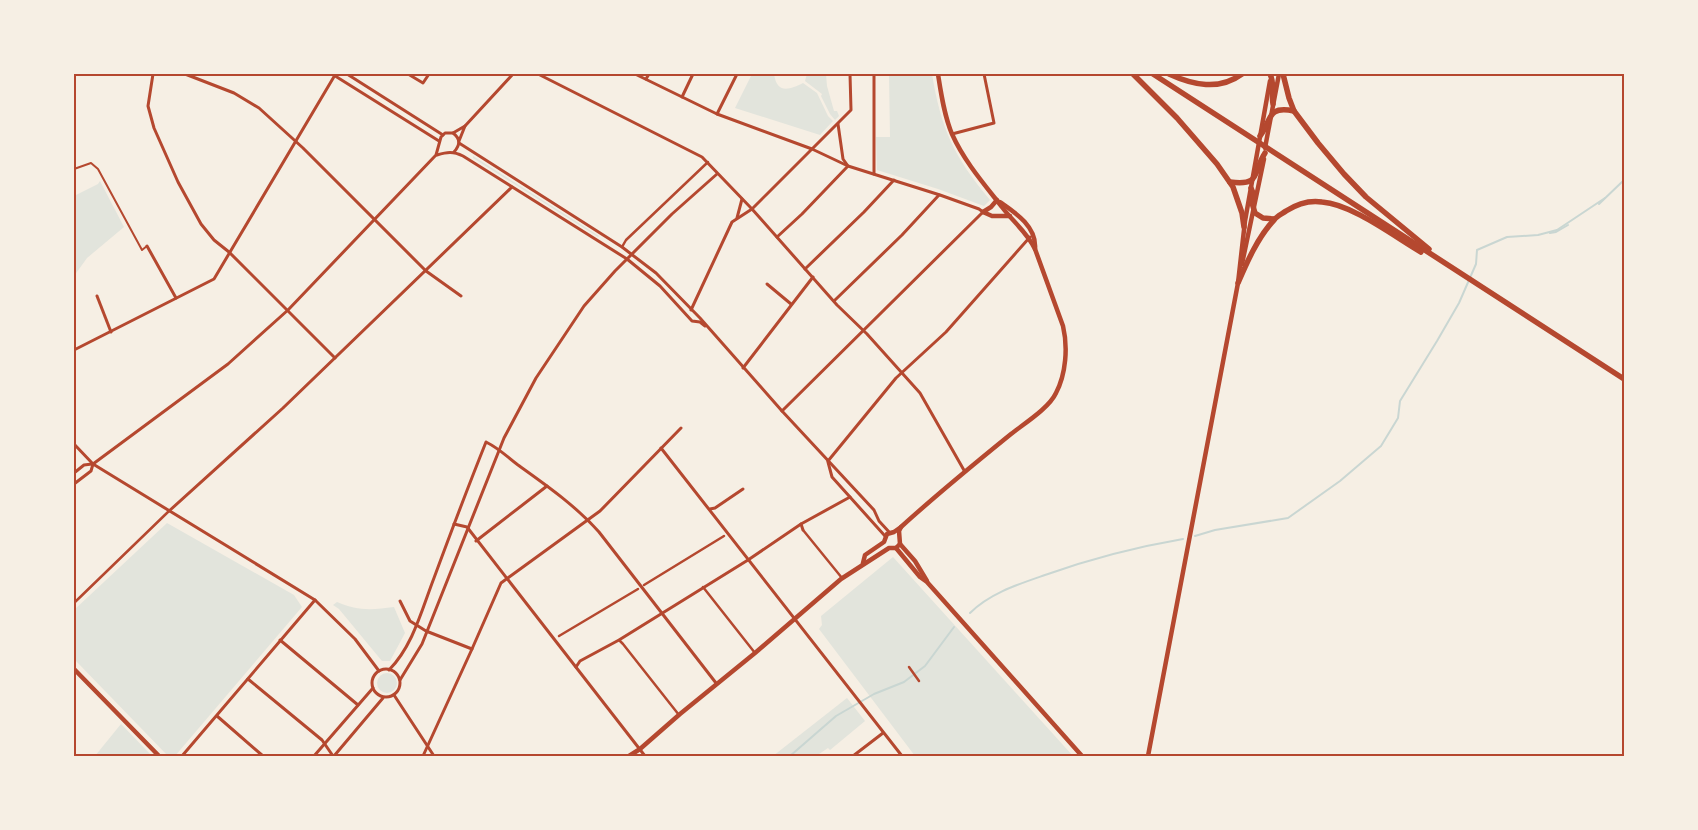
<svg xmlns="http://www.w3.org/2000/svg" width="1698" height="830" font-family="Jost,sans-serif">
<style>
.green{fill:#e2e4dc}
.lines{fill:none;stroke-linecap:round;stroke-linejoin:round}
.stream{stroke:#c9d6d2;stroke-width:2}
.service{stroke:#b5482f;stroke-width:2}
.pedestrian{stroke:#b5482f;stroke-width:2.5}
.minor{stroke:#b5482f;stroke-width:3}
.tertiary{stroke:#b5482f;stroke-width:4.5}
.trunk{stroke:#b5482f;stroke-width:5.5}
.neatline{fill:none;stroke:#b5482f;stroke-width:2}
</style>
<rect width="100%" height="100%" fill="#f6efe4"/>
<!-- green -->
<g class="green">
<path d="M 752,74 L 774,74 C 777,94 789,90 803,83 L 817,93 L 828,116 L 833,121 L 820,135 L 735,108 Z"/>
<path d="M 807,74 L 826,74 L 827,86 L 834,111 L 837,111 L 839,116 L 835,120 L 830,114 L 821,96 L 822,94 L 805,81 Z"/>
<path d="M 889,74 L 932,74 C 941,129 954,157 990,200 L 984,206 L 938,189 L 877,170 L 876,137 L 890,137 Z"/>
<path d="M 473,156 L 599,236 L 598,237 L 473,158 Z"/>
<path d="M 100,181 L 124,227 L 87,258 L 74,276 L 74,196 L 98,184 Z"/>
<path d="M 167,523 L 294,595 L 302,607 L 175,756 L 167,755 L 74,659 L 74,610 Z"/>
<path d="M 893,557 L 1073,756 L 915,756 L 819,629 L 822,625 L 821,616 Z"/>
<path d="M 337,602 C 357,611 372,610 394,607 L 405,633 L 390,661 L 382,661 L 339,609 L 333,605 Z"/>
<circle cx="387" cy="683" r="10"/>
<path d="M 847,698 L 865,721 L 830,750 L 828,748 L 816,756 L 773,756 Z"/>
<path d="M 121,724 L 152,756 L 95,756 Z"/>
</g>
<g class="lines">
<!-- stream -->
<g class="stream">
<path d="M 1599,204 L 1624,180"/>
<path d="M 1550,233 L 1556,232 L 1568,225"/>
<path d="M 1195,536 L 1215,530 L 1288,518 L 1340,481 L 1381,446 L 1398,418 L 1400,401 L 1437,341 L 1459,303 L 1476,264 L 1477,250 L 1507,237 L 1538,235 L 1557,230 L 1605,198"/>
<path d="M 970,613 C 990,593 1019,584 1045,575 C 1090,559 1136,547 1183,539"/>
<path d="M 790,756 L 836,716 L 874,694 L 904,682 L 925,666 L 954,627"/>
</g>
<!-- service -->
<path class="service" d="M 74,169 L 91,163 L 98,169 L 142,250 L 147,246"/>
<!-- pedestrian -->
<g class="pedestrian">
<path d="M 622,247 L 626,240 L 708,162"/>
<path d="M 803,530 L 842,578"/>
<path d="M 644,585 L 724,536"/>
<path d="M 703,587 L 755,653"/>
<path d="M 74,603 L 169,511"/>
<path d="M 559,636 L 638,589"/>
<path d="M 619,640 L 623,644 L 679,715"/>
<path d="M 909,667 L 919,681"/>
</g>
<!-- minor -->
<g class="minor">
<path d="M 153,74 L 148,106 L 154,128 L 178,182 L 201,224 L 214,240 L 229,252 L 335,358"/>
<path d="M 185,74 L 234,93 L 259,108 L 303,148 L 426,271 L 461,296"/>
<path d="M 332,74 L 439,141"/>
<path d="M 347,74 L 443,135"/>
<path d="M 408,74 L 423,83 L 429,74"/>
<path d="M 538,74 L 702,157 L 752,209 L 837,305 L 867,334 L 920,393 L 965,472"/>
<path d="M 635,74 L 717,114 L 812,149 L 848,166 L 940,195 L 979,209 L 983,212 L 782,411"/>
<path d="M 874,74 L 874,174"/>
<path d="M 646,79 L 649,74"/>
<path d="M 682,97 L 693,74"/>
<path d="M 717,114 L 737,74"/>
<path d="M 453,133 L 465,126 L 513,74"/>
<path d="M 952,134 L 994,123 L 984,74"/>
<path d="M 459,141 L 465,126"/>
<path d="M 459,143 L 622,247 L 656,273 L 700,318 L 782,411 L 874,510 L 879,521 L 890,533"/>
<path d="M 437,155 C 447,152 453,151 463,156 L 627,259 L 660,286 L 692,321 L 700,322 L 705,326"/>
<path d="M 737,218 L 742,199"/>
<path d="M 777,237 L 802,214 L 848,166 L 843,159 L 838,124"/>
<path d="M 147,246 L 176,298"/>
<path d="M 805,269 L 864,212 L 894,180"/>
<path d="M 767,284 L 791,304"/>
<path d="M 97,296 L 111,332"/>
<path d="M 834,301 L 902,235 L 939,195"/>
<path d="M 691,310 L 732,222 L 752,209 L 851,110 L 850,74"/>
<path d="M 74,350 L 214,279 L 335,75"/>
<path d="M 743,368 L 813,277"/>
<path d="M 74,444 L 93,464 L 315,600 L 355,639 L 379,671"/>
<path d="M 661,448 L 902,756"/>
<path d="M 828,461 L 896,378 L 946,332 L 1030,237"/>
<path d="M 828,462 L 832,477 L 885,536"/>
<path d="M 74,473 L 84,465 L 92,464"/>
<path d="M 74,484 L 91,471 L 93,464 L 228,364 L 288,310 L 436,155 L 441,137 L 445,133 L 453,133 C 461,139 460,145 454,152"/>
<path d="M 710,509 L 715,508 L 743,489"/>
<path d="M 169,511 L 283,408 L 512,187"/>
<path d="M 454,524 L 467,527 L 645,756"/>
<path d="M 801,524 L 803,530"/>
<path d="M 476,541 L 547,486"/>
<path d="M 400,601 L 410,621 L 426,631 L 472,649"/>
<path d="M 280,640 L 358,705"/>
<path d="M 576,667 L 580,661 L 619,640 L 748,560 L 801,524 L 850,497"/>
<circle cx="386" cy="683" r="14"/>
<path d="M 389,670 C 413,646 422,609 434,578 C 451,532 468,487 486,442 C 500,449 506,456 518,465 C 546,485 576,506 599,532 L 716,683"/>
<path d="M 248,679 L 322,740 L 333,756"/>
<path d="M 400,680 L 422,644 L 504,438 L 536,378 L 584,306 L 615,271 L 672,214 L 717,174"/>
<path d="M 394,695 L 434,756"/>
<path d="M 217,716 L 263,756"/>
<path d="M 182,756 L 315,600"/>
<path d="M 314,756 L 373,688"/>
<path d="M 334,756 L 383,698"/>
<path d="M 423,756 L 472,649 L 501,583 L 600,511 L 681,428"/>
<path d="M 853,756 L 883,733"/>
</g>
<!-- tertiary -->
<g class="tertiary">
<path d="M 1265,148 L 1279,74"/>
<path d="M 1000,202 C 1016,213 1037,227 1035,249"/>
<path d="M 983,212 L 992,216 L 1010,216"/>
<path d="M 983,212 L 991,207 L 997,200"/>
<path d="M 1242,264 L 1264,159"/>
<path d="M 901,527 L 899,531 L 900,544 L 915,561 L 927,581"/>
<path d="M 896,548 L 920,577 L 927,582 L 1082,756"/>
<path d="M 863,563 L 865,555 L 884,542 L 887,534 L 894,532 L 901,527 C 936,495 974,464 1011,434 C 1025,423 1049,408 1056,393 C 1066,374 1068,347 1063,326 L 1035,249 C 1027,232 1013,222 1002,207 C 984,184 964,161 952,134 C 944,115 941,93 938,74"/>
<path d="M 74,669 L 159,756"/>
<path d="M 629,756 L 640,749 L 680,714 L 755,653 L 841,579 L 889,548 L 896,548 L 900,544"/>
<path d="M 1148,756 L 1238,283 L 1245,221 L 1270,81"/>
</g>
<!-- trunk -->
<g class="trunk">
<path d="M 1133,74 L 1177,118 L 1217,164 L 1233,187 L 1242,213 L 1244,227"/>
<path d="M 1153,74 L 1624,379"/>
<path d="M 1169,74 C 1193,85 1219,91 1242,74"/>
<path d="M 1270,74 C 1275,84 1271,94 1273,104"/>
<path d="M 1283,74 L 1289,98 L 1294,111 L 1318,143 L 1344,174 L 1366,197 L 1429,249"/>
<path d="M 1260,136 C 1272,121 1266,105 1294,111"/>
<path d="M 1230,182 C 1262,186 1252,173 1265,153"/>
<path d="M 1251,188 L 1253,193 L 1252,203 L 1255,213 L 1263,218 L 1274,219"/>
<path d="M 1238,283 C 1247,262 1258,237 1274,220 C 1277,216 1282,214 1286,211 C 1297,204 1309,200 1322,202 C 1352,204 1395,237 1421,252"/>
</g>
</g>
<!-- border -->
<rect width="1698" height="830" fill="none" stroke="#f6efe4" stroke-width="150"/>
<rect x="75" y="75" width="1548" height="680" class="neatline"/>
</svg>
